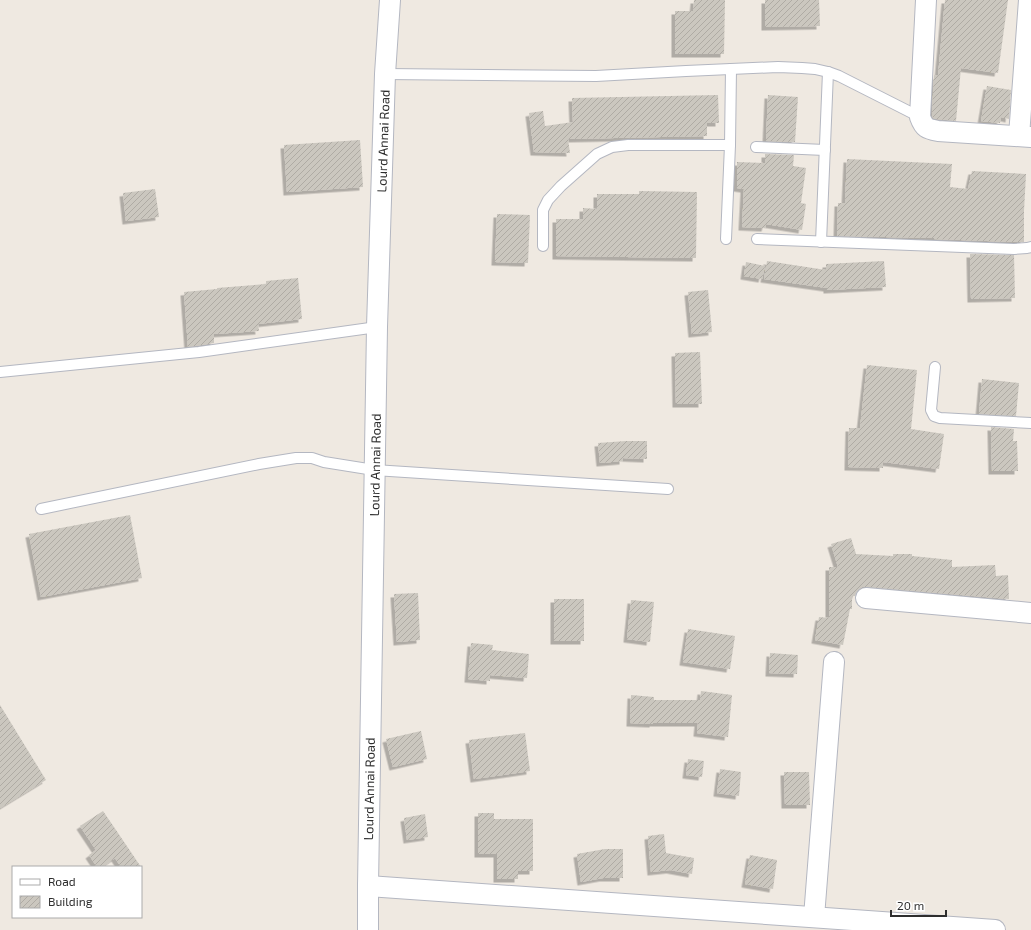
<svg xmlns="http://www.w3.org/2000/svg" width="1031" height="930" font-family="'Exo 2',sans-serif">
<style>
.building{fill:url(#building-hatch);filter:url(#shadow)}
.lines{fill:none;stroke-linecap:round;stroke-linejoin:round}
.lane-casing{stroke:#b4b7c1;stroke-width:12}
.street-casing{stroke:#b4b7c1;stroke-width:22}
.lane{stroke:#fff;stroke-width:10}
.street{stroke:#fff;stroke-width:20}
.labels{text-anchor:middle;stroke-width:3;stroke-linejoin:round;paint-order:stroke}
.street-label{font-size:13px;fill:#2e2e2e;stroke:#fff}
</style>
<defs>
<pattern id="building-hatch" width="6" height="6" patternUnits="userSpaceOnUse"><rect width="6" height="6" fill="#cbc7bf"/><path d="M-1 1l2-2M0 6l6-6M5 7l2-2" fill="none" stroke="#afaba4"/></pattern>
<filter id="shadow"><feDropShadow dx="-3.5" dy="3.5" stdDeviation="0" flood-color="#0004"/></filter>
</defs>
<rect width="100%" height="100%" fill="#efe9e1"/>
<!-- building -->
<g class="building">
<path d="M 694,0 L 725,0 L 724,54 L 675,54 L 675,11 L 693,11 Z"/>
<path d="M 765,0 L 819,0 L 820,26 L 765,27 Z"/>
<path d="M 945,0 L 1008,0 L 998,73 L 961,68 L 956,121 L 937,119 L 933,118 L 932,115 L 934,75 L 938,76 Z"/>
<path d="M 987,86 L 1011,90 L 1009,119 L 1001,117 L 1000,123 L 981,121 Z"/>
<path d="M 718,95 L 719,123 L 707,123 L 707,136 L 568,139 L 570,153 L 534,152 L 529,113 L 543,111 L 545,126 L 573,122 L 572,98 Z"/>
<path d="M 768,95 L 798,97 L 795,142 L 766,141 Z"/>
<path d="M 360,140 L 363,187 L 287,192 L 284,145 Z"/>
<path d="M 765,154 L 794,155 L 793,166 L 806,168 L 801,203 L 806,204 L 802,230 L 766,224 L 765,228 L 742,227 L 744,189 L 737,188 L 737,162 L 765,163 Z"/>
<path d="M 847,159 L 952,164 L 950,187 L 968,189 L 972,171 L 1026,174 L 1024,211 L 1024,242 L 1014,242 L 934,239 L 934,238 L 837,236 L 838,203 L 845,203 Z"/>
<path d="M 155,189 L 159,217 L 126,221 L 123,193 Z"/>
<path d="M 639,191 L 697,192 L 696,258 L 556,256 L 556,219 L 583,219 L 583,208 L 597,209 L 597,194 L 639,194 Z"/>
<path d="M 497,214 L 530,215 L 528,263 L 495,262 Z"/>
<path d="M 970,254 L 1014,255 L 1015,298 L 971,299 Z"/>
<path d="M 767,261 L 826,270 L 826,264 L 884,261 L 886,287 L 827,290 L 827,288 L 764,279 Z"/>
<path d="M 746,262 L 765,266 L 762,279 L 744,276 Z"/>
<path d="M 298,278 L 302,319 L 258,324 L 259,331 L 214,334 L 214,343 L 188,347 L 184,292 L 217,289 L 217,288 L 266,284 L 266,281 Z"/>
<path d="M 708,290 L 712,332 L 692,334 L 688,292 Z"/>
<path d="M 700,352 L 702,404 L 676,404 L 675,353 Z"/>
<path d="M 867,365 L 917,370 L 911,429 L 944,434 L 939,469 L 883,462 L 883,468 L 848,467 L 849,428 L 860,428 Z"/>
<path d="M 982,379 L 1019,383 L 1016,416 L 979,414 Z"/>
<path d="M 991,427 L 1014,429 L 1013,441 L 1017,441 L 1018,471 L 992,471 Z"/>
<path d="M 626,441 L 647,441 L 647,459 L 623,458 L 623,461 L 600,463 L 598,443 Z"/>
<path d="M 130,515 L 142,578 L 41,597 L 29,534 Z"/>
<path d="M 851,538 L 856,554 L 893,556 L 893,554 L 912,554 L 912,556 L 952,560 L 952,567 L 995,565 L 996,576 L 1008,575 L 1009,599 L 867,587 L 862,587 L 857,591 L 855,596 L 852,596 L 852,609 L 850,609 L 843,645 L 815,640 L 819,617 L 829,618 L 829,567 L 838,567 L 831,544 Z"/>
<path d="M 418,593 L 420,640 L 397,642 L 394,594 Z"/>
<rect x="554" y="599" width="30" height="42"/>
<path d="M 631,600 L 654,602 L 650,642 L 627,639 Z"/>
<path d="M 688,629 L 735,636 L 730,669 L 683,662 Z"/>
<path d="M 471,643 L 493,645 L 492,650 L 529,654 L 527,678 L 490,675 L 490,681 L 468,679 Z"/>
<path d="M 770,653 L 798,655 L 797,674 L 769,673 Z"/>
<path d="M 701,691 L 732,695 L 728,737 L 697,733 L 698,723 L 653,723 L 653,724 L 630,723 L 631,695 L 654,697 L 654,700 L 700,700 Z"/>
<path d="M 0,705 L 46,780 L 0,808 Z"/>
<path d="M 421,731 L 427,759 L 393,767 L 386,739 Z"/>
<path d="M 525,733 L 530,771 L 474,779 L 469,740 Z"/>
<path d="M 688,759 L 704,761 L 702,777 L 686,775 Z"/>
<path d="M 720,769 L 741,772 L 739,796 L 717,793 Z"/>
<path d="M 784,772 L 809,772 L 810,805 L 785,805 Z"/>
<path d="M 103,811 L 116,830 L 141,867 L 121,867 L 115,858 L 102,867 L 97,867 L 89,855 L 96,850 L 80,826 Z"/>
<path d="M 478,813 L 494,813 L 494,819 L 533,819 L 533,871 L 518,871 L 518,879 L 497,879 L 497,854 L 478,854 Z"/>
<path d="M 425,814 L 428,837 L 407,840 L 404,818 Z"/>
<path d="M 664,834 L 666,853 L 694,858 L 692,874 L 670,870 L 651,872 L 648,836 Z"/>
<path d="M 605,849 L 623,849 L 623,878 L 603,878 L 581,882 L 577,854 Z"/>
<path d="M 750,855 L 777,860 L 773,889 L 745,884 Z"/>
</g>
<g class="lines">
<!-- lane casing -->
<g class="lane-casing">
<g id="lane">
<path d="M 385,74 L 596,76 L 686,71 L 778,67 L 802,68 L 815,69 L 828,72 L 839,76 L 920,117"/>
<path d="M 756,147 L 825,150"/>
<path d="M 726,239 L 730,145 L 731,69"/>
<path d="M 757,239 L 1014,249 L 1027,248 L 1031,247"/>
<path d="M 821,242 L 828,72"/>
<path d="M 543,246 L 543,210 L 548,200 L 561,186 L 597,154 L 612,147 L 628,145 L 730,145"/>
<path d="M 935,367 L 931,410 L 934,416 L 940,418 L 1031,423"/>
<path d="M 0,372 L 199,352 L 377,327"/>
<path d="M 41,509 L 259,464 L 296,458 L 312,458 L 324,462 L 374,470 L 668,489"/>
</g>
</g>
<!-- street casing -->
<g class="street-casing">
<g id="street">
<path d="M 926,0 L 920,117 C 924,128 927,129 938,131 L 1031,137"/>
<path d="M 1019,136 L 1029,0"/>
<path d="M 866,598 L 1031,613"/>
<path d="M 368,886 L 995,930"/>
<path d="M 814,917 L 834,662"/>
<path d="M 368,930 L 368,886 L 377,327 L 385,74 L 390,0"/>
</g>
</g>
<!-- lane -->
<use href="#lane" class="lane"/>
<!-- street -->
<use href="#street" class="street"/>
</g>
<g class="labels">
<!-- street labels -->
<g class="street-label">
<text transform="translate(383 141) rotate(-88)" y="5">Lourd Annai Road</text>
<text transform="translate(375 465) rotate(-89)" y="5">Lourd Annai Road</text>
<text transform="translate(369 789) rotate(-89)" y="5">Lourd Annai Road</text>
</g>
</g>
<!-- legend -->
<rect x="12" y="866" width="130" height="52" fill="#ffffff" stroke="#ababab"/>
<rect x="20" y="879" width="20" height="6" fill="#ffffff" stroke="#ababab"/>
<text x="48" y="886" font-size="12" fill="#2e2e2e">Road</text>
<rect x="20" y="896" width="20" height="12" fill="url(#building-hatch)" stroke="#ababab"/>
<text x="48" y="906" font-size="12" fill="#2e2e2e">Building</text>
<!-- scale -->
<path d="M891 910v6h55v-6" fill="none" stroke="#2e2e2e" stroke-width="2"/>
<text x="897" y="910" font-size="12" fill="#2e2e2e" stroke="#ffffff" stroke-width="3" paint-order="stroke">20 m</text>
</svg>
